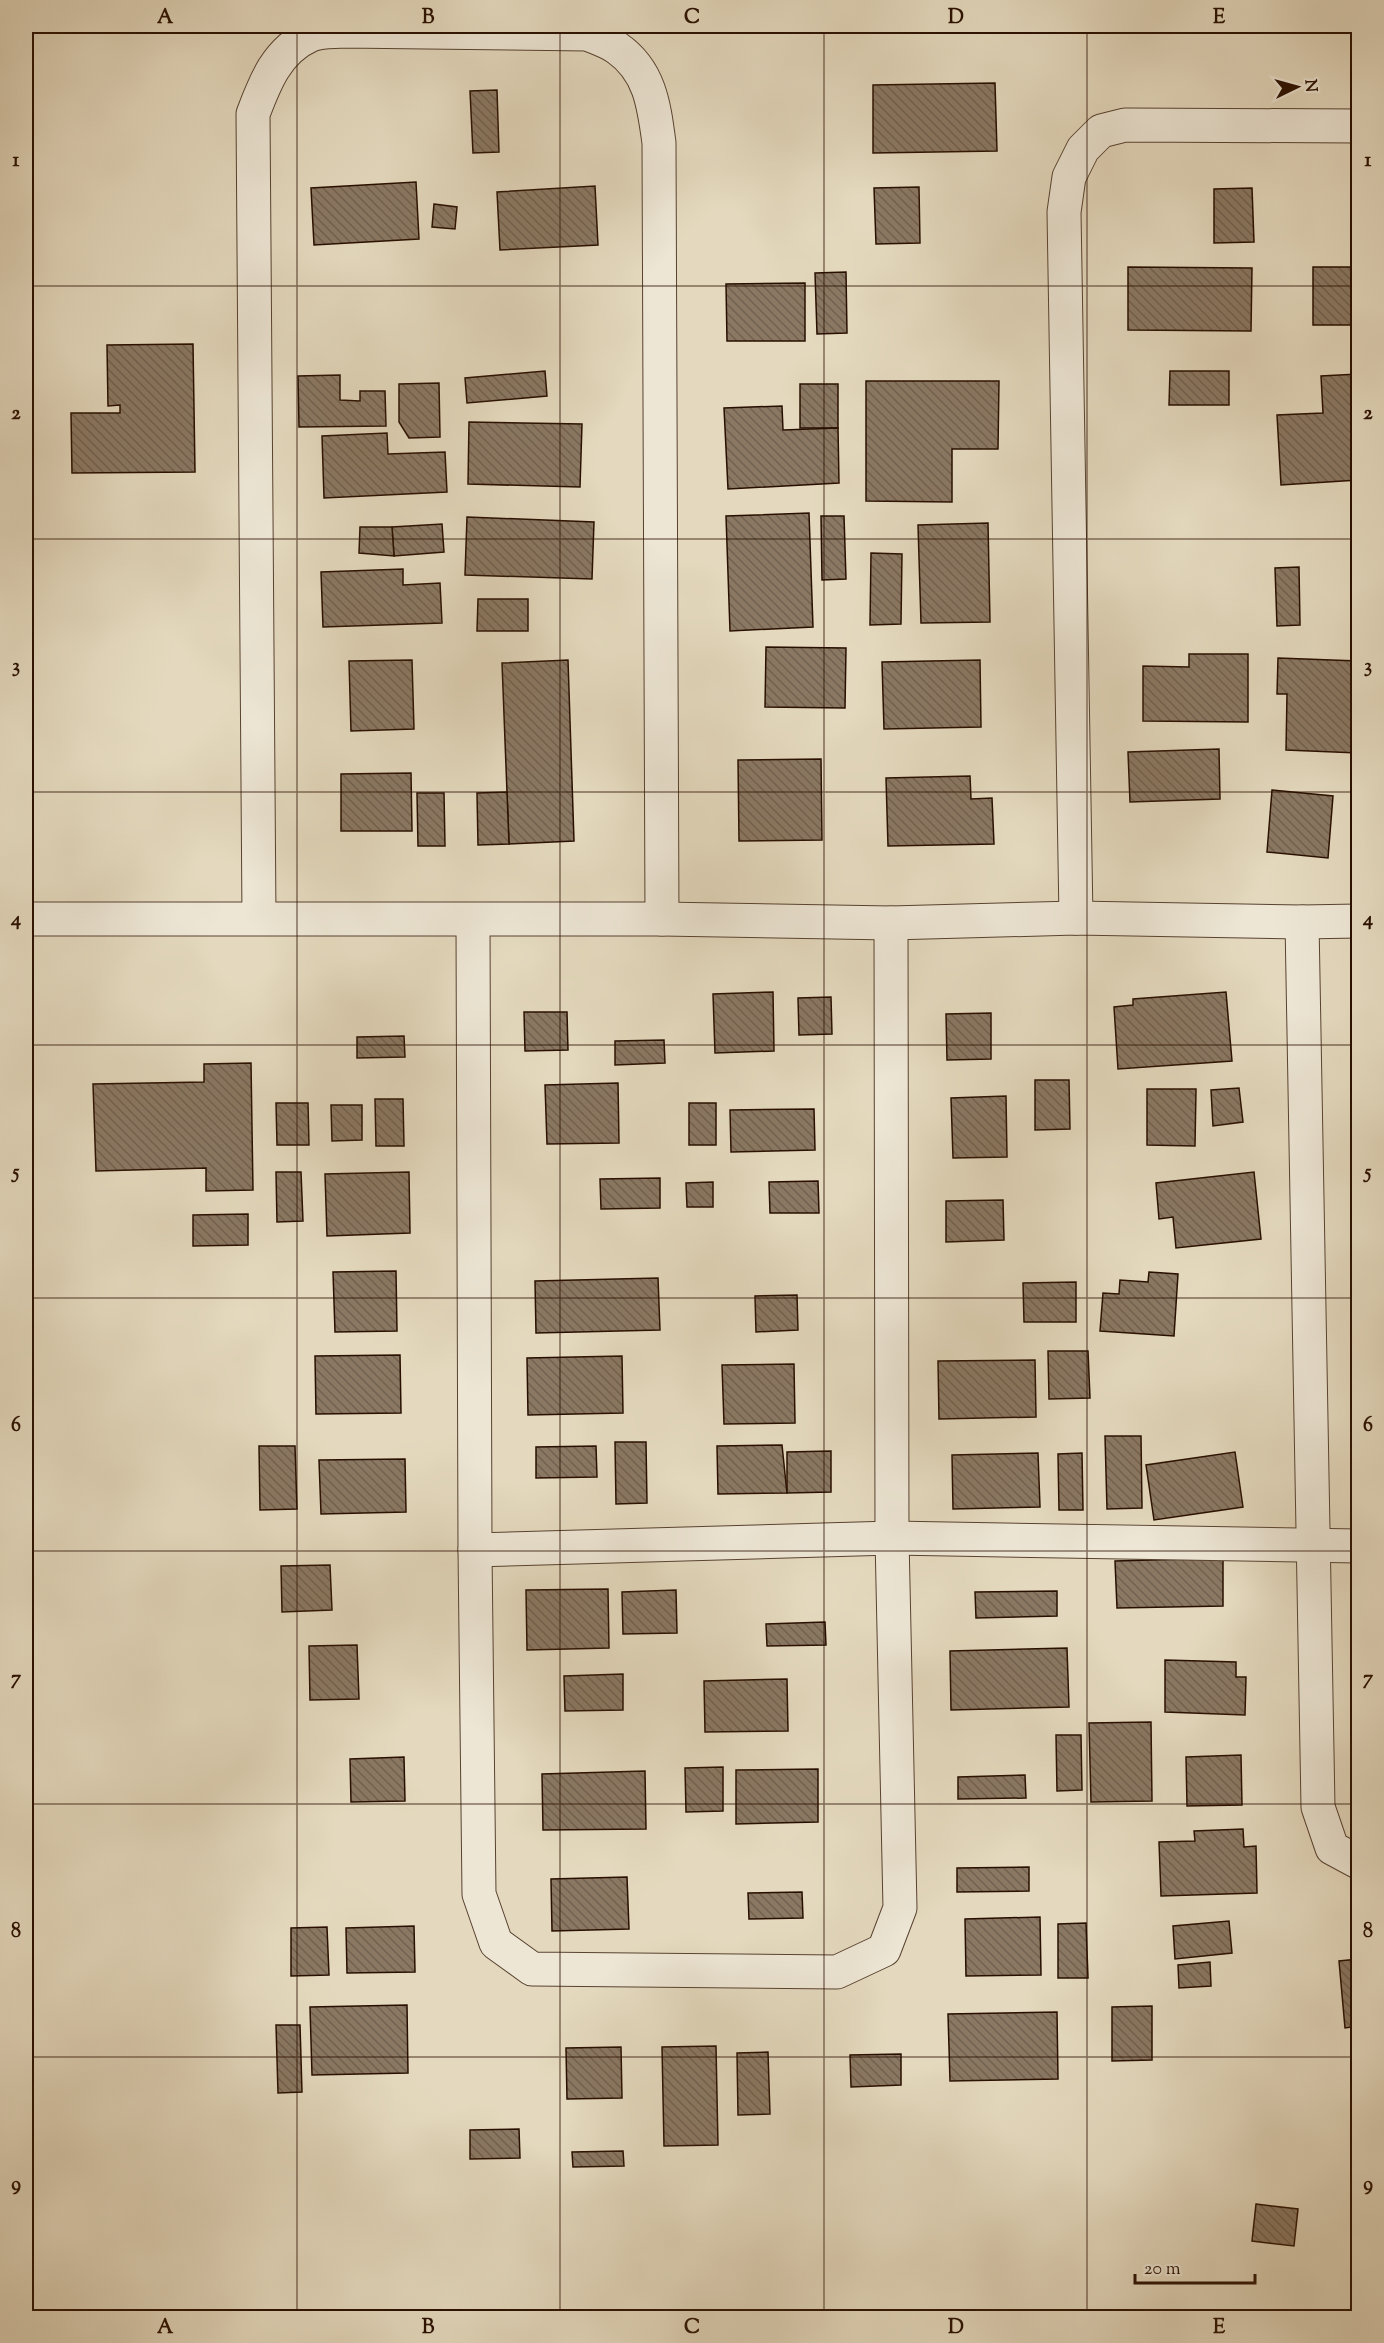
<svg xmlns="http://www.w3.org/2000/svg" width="1384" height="2343" font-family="'Sorts Mill Goudy',serif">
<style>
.building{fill:url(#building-back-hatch);stroke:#290f00;stroke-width:1.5}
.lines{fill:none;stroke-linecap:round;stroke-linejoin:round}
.minor-casing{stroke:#584230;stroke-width:35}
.minor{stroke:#ede6d5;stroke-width:33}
.grid{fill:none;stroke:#290f00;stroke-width:1.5;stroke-opacity:0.55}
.neatline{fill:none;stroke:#290f00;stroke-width:2}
.grid-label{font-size:20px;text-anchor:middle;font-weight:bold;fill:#290f00}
</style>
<defs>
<pattern id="building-back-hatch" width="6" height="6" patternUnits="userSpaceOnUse" patternTransform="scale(1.5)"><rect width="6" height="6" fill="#8a7863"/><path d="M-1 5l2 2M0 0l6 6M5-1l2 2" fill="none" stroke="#71614f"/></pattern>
</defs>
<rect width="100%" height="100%" fill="#e4d9be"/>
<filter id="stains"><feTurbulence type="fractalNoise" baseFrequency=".00333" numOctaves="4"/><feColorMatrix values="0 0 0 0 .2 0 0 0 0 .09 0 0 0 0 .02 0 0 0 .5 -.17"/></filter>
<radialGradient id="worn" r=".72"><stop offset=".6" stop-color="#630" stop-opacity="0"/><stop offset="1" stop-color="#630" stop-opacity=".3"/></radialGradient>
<!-- building -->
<g class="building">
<path d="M 995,83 L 997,151 L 873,153 L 873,85 Z"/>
<path d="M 497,90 L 499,152 L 473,153 L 470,91 Z"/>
<path d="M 416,182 L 419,239 L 314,245 L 311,188 Z"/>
<path d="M 595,186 L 598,245 L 500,250 L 497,192 Z"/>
<path d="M 919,187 L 920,243 L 876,244 L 874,188 Z"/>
<path d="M 1252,188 L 1254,242 L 1214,243 L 1214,189 Z"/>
<path d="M 434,204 L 457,207 L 455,229 L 432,227 Z"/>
<path d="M 1128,267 L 1252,268 L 1251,331 L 1128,330 Z"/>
<rect x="1313" y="267" width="45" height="58"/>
<path d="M 846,272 L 847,333 L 817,334 L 815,273 Z"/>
<path d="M 805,283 L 805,341 L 727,341 L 726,284 Z"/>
<path d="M 193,344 L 195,472 L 72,473 L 71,413 L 120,413 L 120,405 L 108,406 L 107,345 Z"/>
<path d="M 545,371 L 547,396 L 467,403 L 465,378 Z"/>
<path d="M 1170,371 L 1229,371 L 1229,405 L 1169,405 Z"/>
<path d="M 1358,374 L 1358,480 L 1281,485 L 1277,415 L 1323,413 L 1321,376 Z"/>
<path d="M 340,375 L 340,400 L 360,401 L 360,391 L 385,391 L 386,426 L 299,427 L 298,376 Z"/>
<path d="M 866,381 L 999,381 L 998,449 L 952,449 L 952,502 L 866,501 Z"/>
<path d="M 439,383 L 440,437 L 409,438 L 399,422 L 399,384 Z"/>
<rect x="800" y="384" width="38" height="44"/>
<path d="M 782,406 L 783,430 L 838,428 L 839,483 L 728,489 L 724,408 Z"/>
<path d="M 469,422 L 582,424 L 580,487 L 468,484 Z"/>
<path d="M 387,433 L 388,454 L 445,452 L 447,492 L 324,498 L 322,436 Z"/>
<path d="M 809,513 L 813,627 L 730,631 L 726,516 Z"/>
<path d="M 821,516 L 844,516 L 846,579 L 822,580 Z"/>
<path d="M 467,517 L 594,522 L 592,579 L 465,575 Z"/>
<path d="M 988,523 L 990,622 L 921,623 L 918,525 Z"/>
<path d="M 442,524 L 444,552 L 394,556 L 392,527 Z"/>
<path d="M 360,527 L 392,527 L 394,556 L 359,553 Z"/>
<path d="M 871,553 L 902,554 L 901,624 L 870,625 Z"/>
<path d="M 1299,567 L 1300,625 L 1277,626 L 1275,568 Z"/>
<path d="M 403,569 L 403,585 L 440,583 L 442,623 L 323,627 L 321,572 Z"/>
<path d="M 478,599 L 528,599 L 528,631 L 477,631 Z"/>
<path d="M 766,647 L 846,648 L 845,708 L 765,707 Z"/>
<path d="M 1189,654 L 1248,654 L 1248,722 L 1143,721 L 1143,666 L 1189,667 Z"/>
<path d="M 1278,658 L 1358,661 L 1358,753 L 1286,750 L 1287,694 L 1277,694 Z"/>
<path d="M 412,660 L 414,729 L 351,731 L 349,661 Z"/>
<path d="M 568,660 L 574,841 L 509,844 L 502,663 Z"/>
<path d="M 980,660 L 981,727 L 884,729 L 882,662 Z"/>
<path d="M 1219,749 L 1220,799 L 1130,802 L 1128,752 Z"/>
<path d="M 821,759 L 822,840 L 739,841 L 738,760 Z"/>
<path d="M 411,773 L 412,831 L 341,831 L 341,774 Z"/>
<path d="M 970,776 L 971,799 L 992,798 L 994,844 L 888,846 L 886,778 Z"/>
<path d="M 1272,790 L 1333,796 L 1328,858 L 1267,852 Z"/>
<path d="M 507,792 L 509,844 L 478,845 L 477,793 Z"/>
<path d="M 417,793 L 444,793 L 445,846 L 418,846 Z"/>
<path d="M 773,992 L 774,1051 L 715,1053 L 713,994 Z"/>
<path d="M 1226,992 L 1232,1061 L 1118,1069 L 1114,1007 L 1133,1005 L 1133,999 Z"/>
<path d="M 831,997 L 832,1034 L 799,1035 L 798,998 Z"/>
<path d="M 524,1012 L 567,1012 L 568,1050 L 525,1051 Z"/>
<path d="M 991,1013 L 991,1059 L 947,1060 L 946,1014 Z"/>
<path d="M 404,1036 L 405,1057 L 357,1058 L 357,1037 Z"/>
<path d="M 664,1040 L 665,1063 L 615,1065 L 615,1041 Z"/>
<path d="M 251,1063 L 253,1190 L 206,1191 L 206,1168 L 96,1171 L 93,1084 L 204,1082 L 204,1064 Z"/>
<path d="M 1035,1080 L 1069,1080 L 1070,1129 L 1035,1130 Z"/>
<path d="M 618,1083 L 619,1143 L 547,1144 L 545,1085 Z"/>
<path d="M 1239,1088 L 1243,1122 L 1213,1126 L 1211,1090 Z"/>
<path d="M 1147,1089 L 1196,1089 L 1195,1146 L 1147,1145 Z"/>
<path d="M 1006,1096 L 1007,1157 L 953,1158 L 951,1098 Z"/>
<path d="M 375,1099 L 403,1099 L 404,1146 L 376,1146 Z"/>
<path d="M 276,1103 L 308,1103 L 309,1145 L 277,1145 Z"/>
<rect x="689" y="1103" width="27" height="42"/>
<path d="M 331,1105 L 362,1105 L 362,1140 L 332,1141 Z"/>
<path d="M 814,1109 L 815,1150 L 731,1152 L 730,1110 Z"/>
<path d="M 276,1172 L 301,1172 L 303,1221 L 277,1222 Z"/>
<path d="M 409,1172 L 410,1233 L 327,1236 L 325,1174 Z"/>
<path d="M 1254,1172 L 1261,1239 L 1176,1248 L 1173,1217 L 1159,1219 L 1156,1183 Z"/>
<path d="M 660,1178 L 660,1208 L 601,1209 L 600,1179 Z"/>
<path d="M 818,1181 L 819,1213 L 770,1213 L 769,1182 Z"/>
<path d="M 713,1182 L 713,1207 L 687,1207 L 686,1183 Z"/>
<path d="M 1003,1200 L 1004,1240 L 946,1242 L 946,1201 Z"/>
<path d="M 248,1214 L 248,1245 L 193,1246 L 193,1215 Z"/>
<path d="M 396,1271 L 397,1331 L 335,1332 L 333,1272 Z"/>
<path d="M 1149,1272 L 1178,1274 L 1174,1336 L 1100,1331 L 1103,1293 L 1119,1294 L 1120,1280 L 1148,1282 Z"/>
<path d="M 658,1278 L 660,1330 L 536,1333 L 535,1281 Z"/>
<path d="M 1076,1282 L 1076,1322 L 1024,1322 L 1023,1283 Z"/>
<path d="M 797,1295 L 798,1330 L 756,1332 L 755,1296 Z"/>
<path d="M 1048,1351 L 1088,1351 L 1090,1398 L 1049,1399 Z"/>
<path d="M 400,1355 L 401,1413 L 316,1414 L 315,1356 Z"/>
<path d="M 622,1356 L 623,1413 L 528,1415 L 527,1358 Z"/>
<path d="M 1035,1360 L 1036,1417 L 939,1419 L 938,1361 Z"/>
<path d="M 794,1364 L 795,1423 L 724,1424 L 722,1365 Z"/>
<path d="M 1105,1436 L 1141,1436 L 1142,1508 L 1107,1509 Z"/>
<path d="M 615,1442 L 646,1442 L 647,1503 L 616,1504 Z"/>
<path d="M 782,1445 L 787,1493 L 718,1494 L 717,1446 Z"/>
<path d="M 259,1446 L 295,1446 L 297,1509 L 260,1510 Z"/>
<path d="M 596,1446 L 597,1477 L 536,1478 L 536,1447 Z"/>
<path d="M 831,1451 L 831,1492 L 787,1493 L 787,1452 Z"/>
<path d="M 1235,1452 L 1243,1507 L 1154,1520 L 1146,1465 Z"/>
<path d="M 1038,1453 L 1040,1507 L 953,1509 L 952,1455 Z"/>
<path d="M 1082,1453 L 1083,1510 L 1059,1510 L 1058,1454 Z"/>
<path d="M 405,1459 L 406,1512 L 321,1514 L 319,1460 Z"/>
<path d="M 1223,1558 L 1223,1606 L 1117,1608 L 1115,1561 Z"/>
<path d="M 330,1565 L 332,1610 L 282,1612 L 281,1566 Z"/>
<path d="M 608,1589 L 609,1648 L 527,1650 L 526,1590 Z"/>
<path d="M 676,1590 L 677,1633 L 623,1634 L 622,1592 Z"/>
<path d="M 1057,1591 L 1057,1616 L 976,1618 L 975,1592 Z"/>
<path d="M 825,1622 L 826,1645 L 767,1646 L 766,1624 Z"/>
<path d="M 357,1645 L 359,1699 L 310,1700 L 309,1646 Z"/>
<path d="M 1067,1648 L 1069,1707 L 951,1710 L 950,1651 Z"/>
<path d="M 1165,1660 L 1236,1662 L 1236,1677 L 1246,1677 L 1245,1715 L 1165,1712 Z"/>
<path d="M 623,1674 L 623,1710 L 565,1711 L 564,1676 Z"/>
<path d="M 787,1679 L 788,1731 L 705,1732 L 704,1681 Z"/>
<path d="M 1151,1722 L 1152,1801 L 1091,1802 L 1089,1723 Z"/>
<path d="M 1056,1735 L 1081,1735 L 1082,1790 L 1057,1791 Z"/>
<path d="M 1241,1755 L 1242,1805 L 1187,1806 L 1186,1757 Z"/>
<path d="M 404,1757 L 405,1801 L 351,1802 L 350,1759 Z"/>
<path d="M 723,1767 L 723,1811 L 686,1812 L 685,1768 Z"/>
<path d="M 818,1769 L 818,1822 L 736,1824 L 736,1770 Z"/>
<path d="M 645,1771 L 646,1829 L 543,1830 L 542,1774 Z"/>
<path d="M 1025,1775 L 1026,1798 L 958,1799 L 958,1777 Z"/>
<path d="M 1243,1829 L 1244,1847 L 1256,1846 L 1257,1893 L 1161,1896 L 1159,1842 L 1195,1841 L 1194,1831 Z"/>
<path d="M 1029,1867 L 1029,1891 L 957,1892 L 957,1868 Z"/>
<path d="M 627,1877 L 629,1929 L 552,1931 L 551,1879 Z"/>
<path d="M 802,1892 L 803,1918 L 749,1919 L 748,1893 Z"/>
<path d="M 1040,1917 L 1041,1975 L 966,1976 L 965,1919 Z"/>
<path d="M 1229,1921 L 1232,1953 L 1175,1959 L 1173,1926 Z"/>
<path d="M 1086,1923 L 1088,1978 L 1058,1978 L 1058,1924 Z"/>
<path d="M 414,1926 L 415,1972 L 347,1973 L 346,1928 Z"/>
<path d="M 327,1927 L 329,1975 L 291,1976 L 291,1928 Z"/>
<path d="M 1358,1959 L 1358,2026 L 1345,2028 L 1339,1961 Z"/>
<path d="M 1210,1962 L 1211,1986 L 1179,1988 L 1178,1965 Z"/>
<path d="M 407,2005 L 408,2073 L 312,2075 L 310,2007 Z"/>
<path d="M 1152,2006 L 1152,2060 L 1112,2061 L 1112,2007 Z"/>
<path d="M 1057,2012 L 1058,2079 L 950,2081 L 948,2014 Z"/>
<path d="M 276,2025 L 300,2025 L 302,2092 L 278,2093 Z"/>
<path d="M 716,2046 L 718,2145 L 664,2146 L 662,2047 Z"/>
<path d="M 621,2047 L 622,2098 L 567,2099 L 566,2048 Z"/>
<path d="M 768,2052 L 770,2114 L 738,2115 L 737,2053 Z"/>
<path d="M 901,2054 L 901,2085 L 851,2087 L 850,2055 Z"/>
<path d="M 519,2129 L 520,2158 L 470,2159 L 470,2130 Z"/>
<path d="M 623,2151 L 624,2166 L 573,2167 L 572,2152 Z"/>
<path d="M 1256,2204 L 1298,2209 L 1294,2246 L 1252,2241 Z"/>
</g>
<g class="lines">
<!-- minor casing -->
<g class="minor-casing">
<g id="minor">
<path d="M 259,918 L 253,114 C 265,82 277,50 311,35 C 321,31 334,32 344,31 L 587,34 C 597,38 609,42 617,48 C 650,71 654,105 659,143 L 662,919"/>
<path d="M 1076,918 L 1064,212 L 1069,177 L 1083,149 L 1101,131 L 1125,125 L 1358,126"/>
<path d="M 26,919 L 662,919 L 891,923 L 1076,918 L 1302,922 L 1358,921"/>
<path d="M 473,920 L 475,1550 L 479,1894 L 496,1943 L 532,1969 L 837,1972 L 884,1950 L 900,1908 L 892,1538 L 891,923"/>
<path d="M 1302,922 L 1318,1807 L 1332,1848 L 1358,1862"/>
<path d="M 475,1550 L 892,1538 L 1358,1546"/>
</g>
</g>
<!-- minor -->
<use href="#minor" class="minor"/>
</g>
<!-- grid -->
<path class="grid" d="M 297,26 L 297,2318M 560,26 L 560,2318M 824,26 L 824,2318M 1087,26 L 1087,2318M 26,286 L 1358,286M 26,539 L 1358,539M 26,792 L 1358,792M 26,1045 L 1358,1045M 26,1298 L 1358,1298M 26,1551 L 1358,1551M 26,1804 L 1358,1804M 26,2057 L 1358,2057"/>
<!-- margin -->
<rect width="1384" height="2343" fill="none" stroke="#e4d9be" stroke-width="66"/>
<!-- north arrow -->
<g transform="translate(1297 87) rotate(85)" stroke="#ede6d5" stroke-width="4.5" paint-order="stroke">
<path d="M0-4.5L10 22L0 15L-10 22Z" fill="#290f00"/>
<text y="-9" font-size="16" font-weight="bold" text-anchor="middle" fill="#290f00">N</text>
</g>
<!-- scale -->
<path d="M1135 2274v9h120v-9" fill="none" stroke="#290f00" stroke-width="3"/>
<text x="1144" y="2274" font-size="18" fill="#290f00" stroke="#ede6d5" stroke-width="4.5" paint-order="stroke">20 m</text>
<rect x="33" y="33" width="1318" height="2277" class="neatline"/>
<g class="grid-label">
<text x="165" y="23">A</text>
<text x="428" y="23">B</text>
<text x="692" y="23">C</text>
<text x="956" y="23">D</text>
<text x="1219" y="23">E</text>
<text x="16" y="166">1</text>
<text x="1368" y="166">1</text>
<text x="16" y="419">2</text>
<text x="1368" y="419">2</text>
<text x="16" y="672">3</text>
<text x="1368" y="672">3</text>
<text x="16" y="925">4</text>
<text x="1368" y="925">4</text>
<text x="16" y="1178">5</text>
<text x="1368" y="1178">5</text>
<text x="16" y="1431">6</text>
<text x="1368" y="1431">6</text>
<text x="16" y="1684">7</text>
<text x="1368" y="1684">7</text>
<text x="16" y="1937">8</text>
<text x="1368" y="1937">8</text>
<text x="16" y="2190">9</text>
<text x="1368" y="2190">9</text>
<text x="165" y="2333">A</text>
<text x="428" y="2333">B</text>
<text x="692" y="2333">C</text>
<text x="956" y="2333">D</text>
<text x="1219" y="2333">E</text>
</g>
<rect width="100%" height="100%" filter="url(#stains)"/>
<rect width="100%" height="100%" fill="url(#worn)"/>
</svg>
